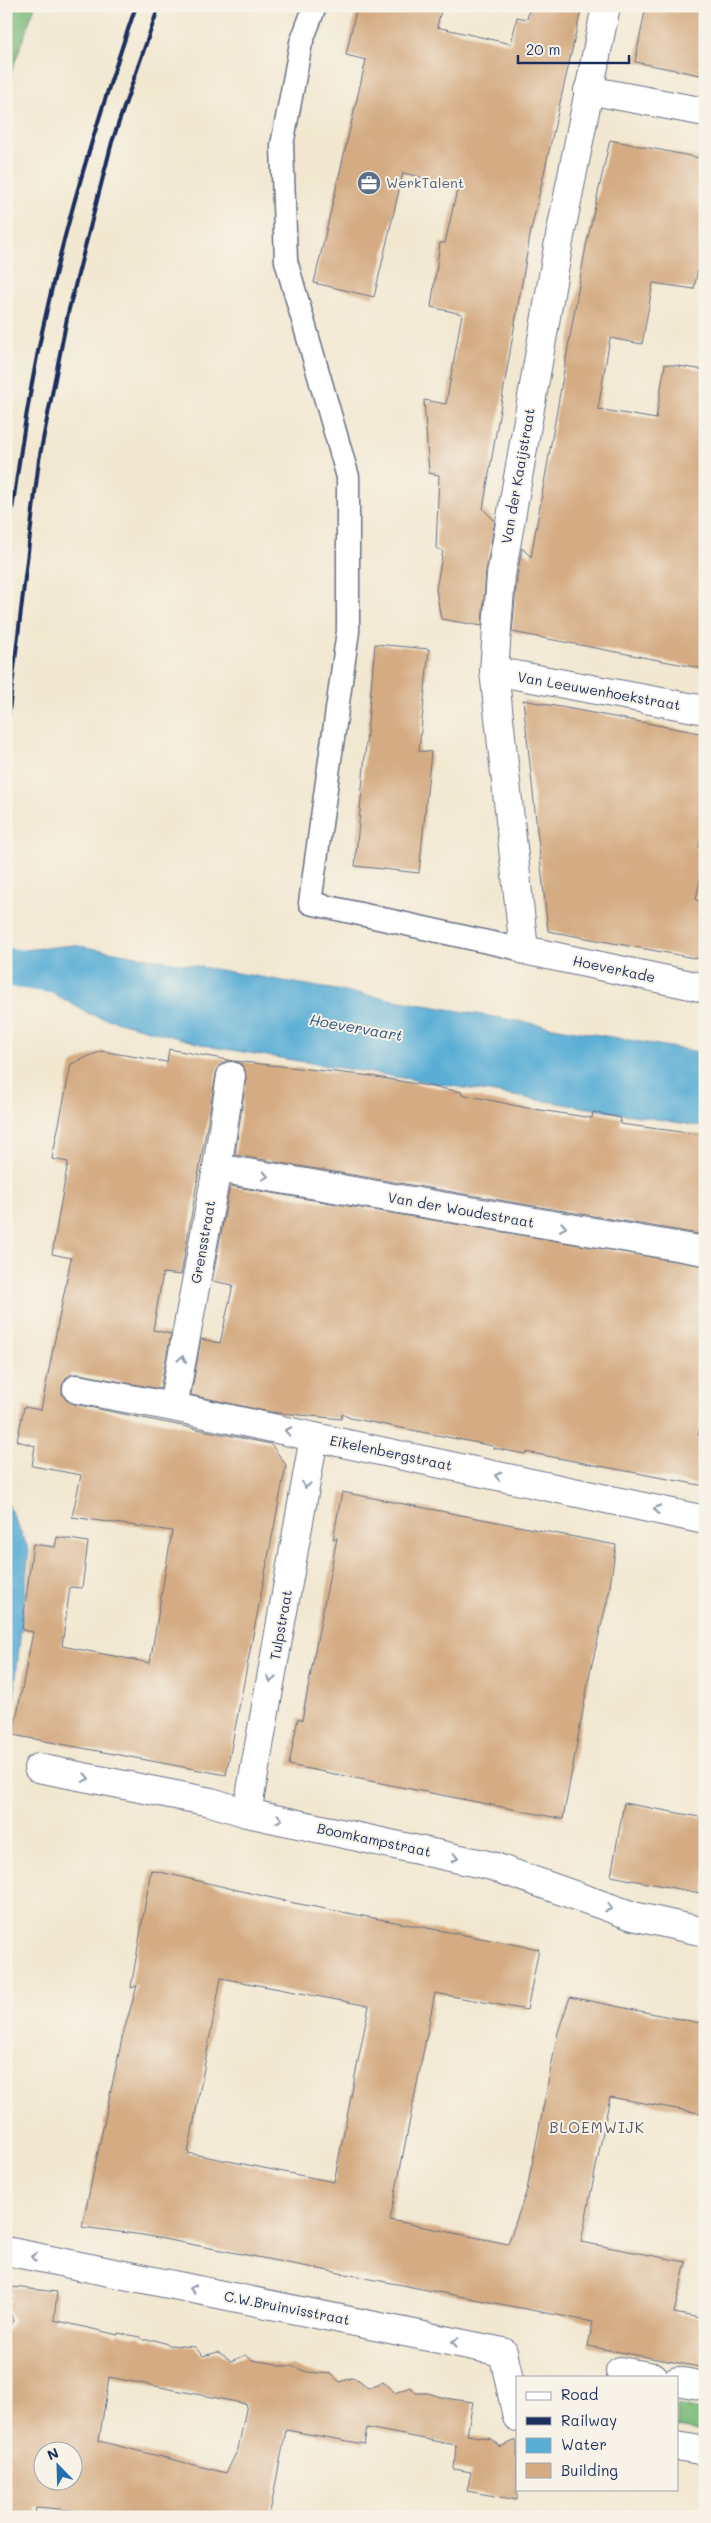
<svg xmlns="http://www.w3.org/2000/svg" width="711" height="2523" font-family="Mali,sans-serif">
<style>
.forest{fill:#7dbc7c;stroke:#4c766d}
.water{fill:#5aaed5;stroke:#3a6e9a}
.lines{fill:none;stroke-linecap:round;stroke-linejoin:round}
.canal{stroke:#5aaed5;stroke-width:39}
.building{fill:#d4ab82;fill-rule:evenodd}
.service-casing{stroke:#667086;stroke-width:25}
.minor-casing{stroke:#667086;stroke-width:30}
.service{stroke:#fff;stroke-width:22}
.minor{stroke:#fff;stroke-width:28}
.rail{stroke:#1b2f5e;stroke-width:4}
.oneway{stroke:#8d97ae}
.labels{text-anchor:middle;stroke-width:4;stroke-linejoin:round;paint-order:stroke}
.service-label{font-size:14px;fill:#4e5e75;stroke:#f7f3e8;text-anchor:start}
.street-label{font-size:14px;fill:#1b2f5e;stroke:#f7f3e8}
.water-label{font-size:15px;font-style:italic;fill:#2e5582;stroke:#f7f3e8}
.neighbourhood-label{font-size:15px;letter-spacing:1px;fill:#5c5a6b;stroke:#f7f3e8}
</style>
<rect width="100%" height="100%" fill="#f7f3e8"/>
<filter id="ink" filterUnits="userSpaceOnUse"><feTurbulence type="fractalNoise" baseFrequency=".02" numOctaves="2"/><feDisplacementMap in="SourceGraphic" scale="10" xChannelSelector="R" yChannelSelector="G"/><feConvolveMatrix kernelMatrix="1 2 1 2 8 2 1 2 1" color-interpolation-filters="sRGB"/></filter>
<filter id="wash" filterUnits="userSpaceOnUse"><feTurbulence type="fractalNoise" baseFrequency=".0096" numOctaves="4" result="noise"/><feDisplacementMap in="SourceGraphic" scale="20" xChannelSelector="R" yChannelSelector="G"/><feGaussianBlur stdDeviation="1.12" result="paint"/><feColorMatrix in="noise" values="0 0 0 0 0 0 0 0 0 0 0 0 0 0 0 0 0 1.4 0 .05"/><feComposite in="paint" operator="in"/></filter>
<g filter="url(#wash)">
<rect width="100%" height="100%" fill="#f2e8d1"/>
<!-- forest -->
<g class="forest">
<path d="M 6,6 L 35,6 L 6,87 Z"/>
<path d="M 677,2405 L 705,2411 L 705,2432 L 677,2427 Z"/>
</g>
<!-- water -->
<g class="water">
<path d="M 73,945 L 705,1053 L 705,1127 L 212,1047 L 89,1014 L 55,994 L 20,978 L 23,950 Z"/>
<path d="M 6,1504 L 8,1504 L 29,1550 L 6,1775 Z"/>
</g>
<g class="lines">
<!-- canal -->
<path class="canal" d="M 6,967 L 74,977"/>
</g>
<g id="blocks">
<!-- building -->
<g class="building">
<path d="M 357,6 L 442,6 L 437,27 L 511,44 L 517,17 L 527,19 L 530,6 L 582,6 L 531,230 L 483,509 L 495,521 L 486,572 L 482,626 L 441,619 L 436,589 L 443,551 L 436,548 L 439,475 L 429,473 L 424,400 L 446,404 L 462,314 L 431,307 L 440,243 L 445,243 L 458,186 L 403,173 L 374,297 L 314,283 L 366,60 L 346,55 Z"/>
<path d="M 646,6 L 705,6 L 705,76 L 635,62 Z"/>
<path d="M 610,140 L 705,159 L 705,234 L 694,289 L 653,283 L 642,344 L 610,338 L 598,409 L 656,419 L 665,364 L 705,370 L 705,669 L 512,632 L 517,577 L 522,548 L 531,557 L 586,246 Z"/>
<path d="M 375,644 L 429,649 L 419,751 L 431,752 L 419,873 L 355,866 Z"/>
<path d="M 523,700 L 705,734 L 705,818 L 699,847 L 705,848 L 705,854 L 696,900 L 705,901 L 705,960 L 548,931 Z"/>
<path d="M 169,1049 L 233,1061 L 226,1061 L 219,1066 L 216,1074 L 181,1275 L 163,1273 L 153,1330 L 171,1334 L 160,1389 L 79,1374 L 71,1374 L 66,1378 L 62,1386 L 62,1394 L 66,1400 L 74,1404 L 271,1444 L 286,1465 L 226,1775 L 13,1735 L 33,1632 L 22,1630 L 33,1544 L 55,1547 L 57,1537 L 88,1542 L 82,1588 L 70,1587 L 62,1646 L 150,1663 L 172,1531 L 72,1517 L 81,1475 L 32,1466 L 35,1446 L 17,1441 L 24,1407 L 41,1410 L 71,1258 L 52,1254 L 68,1162 L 52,1159 L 71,1064 L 101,1051 L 167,1062 Z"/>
<path d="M 234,1061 L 371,1076 L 462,1092 L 461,1094 L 527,1108 L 592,1118 L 593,1112 L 621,1118 L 620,1124 L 705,1135 L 705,1235 L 235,1155 L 246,1078 L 245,1070 L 241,1064 Z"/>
<path d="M 230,1186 L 705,1266 L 705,1401 L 698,1435 L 705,1437 L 705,1486 L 526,1452 L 525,1454 L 493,1448 L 493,1446 L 350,1418 L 342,1414 L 341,1419 L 270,1412 L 191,1395 L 201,1339 L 220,1343 L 233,1285 L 212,1281 Z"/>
<path d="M 342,1492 L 616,1545 L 609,1593 L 590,1672 L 563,1819 L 289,1765 L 298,1718 L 302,1720 L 319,1630 L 337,1538 L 333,1539 Z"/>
<path d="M 624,1803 L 705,1818 L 705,1894 L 611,1876 Z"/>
<path d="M 151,1870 L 294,1903 L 539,1949 L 527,2010 L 435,1993 L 390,2220 L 508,2244 L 527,2190 L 558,2032 L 570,1997 L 705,2024 L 705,2114 L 610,2097 L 581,2242 L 686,2262 L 674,2313 L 705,2319 L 705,2368 L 588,2346 L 593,2322 L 143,2235 L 82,2227 L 123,2034 L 137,1986 L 131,1988 ZM 221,1978 L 369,2006 L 334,2182 L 188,2153 Z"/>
<path d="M 13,2287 L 57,2292 L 54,2320 L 118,2335 L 118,2333 L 140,2337 L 143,2340 L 155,2340 L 170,2345 L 195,2347 L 203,2356 L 218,2352 L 232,2361 L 246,2355 L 252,2360 L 277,2364 L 280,2366 L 292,2366 L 307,2372 L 331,2374 L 340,2382 L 351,2378 L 359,2380 L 368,2388 L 383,2382 L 395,2393 L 410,2387 L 416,2393 L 428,2393 L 444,2398 L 473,2402 L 467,2435 L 491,2439 L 500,2447 L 517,2440 L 517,2500 L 467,2491 L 471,2472 L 454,2469 L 456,2445 L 367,2428 L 364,2444 L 286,2430 L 269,2517 L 98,2517 L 71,2510 L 36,2507 L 35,2517 L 6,2517 L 6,2331 L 14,2321 L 6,2306 L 12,2300 ZM 109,2377 L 247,2404 L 238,2449 L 226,2473 L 99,2441 ZM 42,2450 L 72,2450 L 72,2480 L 42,2480 Z"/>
</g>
</g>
</g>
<g filter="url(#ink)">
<use href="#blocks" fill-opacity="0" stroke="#667086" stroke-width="1"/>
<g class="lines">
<!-- service casing -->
<g class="service-casing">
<path id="service" d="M 315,6 L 301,43 L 282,145 L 286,261 L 348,477 L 348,631 L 310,903 L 524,950"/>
</g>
<!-- minor casing -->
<g class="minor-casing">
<g id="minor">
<path d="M 606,6 L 560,236 L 501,575 L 494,671 L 524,950 L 705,988"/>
<path d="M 588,90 L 705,112"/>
<path d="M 494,671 L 705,710"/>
<path d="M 217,1168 L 705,1251"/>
<path d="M 77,1389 L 173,1407 L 705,1520"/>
<path d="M 173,1407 L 217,1168 L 231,1076"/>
<path d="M 38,1768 L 211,1802 L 247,1813 L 492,1866 L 633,1916 L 705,1932"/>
<path d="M 247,1813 L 314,1437"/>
<path d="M 6,2251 L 503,2352 L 517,2417"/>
<path d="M 620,2371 L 654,2377"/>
<path d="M 677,2381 L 705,2386"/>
<path d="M 677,2446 L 705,2451"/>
</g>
</g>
<!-- service -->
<use href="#service" class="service"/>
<!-- minor -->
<use href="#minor" class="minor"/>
<!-- rail -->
<g class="rail">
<path d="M 6,552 C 18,469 29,386 48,305 C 71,203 102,105 136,6"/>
<path d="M 6,736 L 39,460 L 68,313 L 112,142 L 159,6"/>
</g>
</g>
<!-- one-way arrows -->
<defs><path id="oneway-chevron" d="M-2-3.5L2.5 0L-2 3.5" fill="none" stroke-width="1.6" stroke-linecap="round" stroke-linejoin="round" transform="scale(1.25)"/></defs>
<g class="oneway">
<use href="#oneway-chevron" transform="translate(265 1176) rotate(10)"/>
<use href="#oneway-chevron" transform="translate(563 1227) rotate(10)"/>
<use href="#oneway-chevron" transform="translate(182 1359) rotate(-80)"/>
<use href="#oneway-chevron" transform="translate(288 1431) rotate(-168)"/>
<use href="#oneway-chevron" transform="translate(498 1476) rotate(-168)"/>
<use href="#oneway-chevron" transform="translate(306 1485) rotate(100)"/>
<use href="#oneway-chevron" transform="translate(657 1509) rotate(-168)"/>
<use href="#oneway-chevron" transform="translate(271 1679) rotate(100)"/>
<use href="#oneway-chevron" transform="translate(86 1778) rotate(11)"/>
<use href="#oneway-chevron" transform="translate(279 1819) rotate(12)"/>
<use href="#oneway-chevron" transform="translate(455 1858) rotate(12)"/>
<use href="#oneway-chevron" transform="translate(609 1908) rotate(20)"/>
<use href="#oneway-chevron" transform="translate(34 2257) rotate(-169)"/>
<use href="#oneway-chevron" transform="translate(193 2289) rotate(-169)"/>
<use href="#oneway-chevron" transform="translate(455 2342) rotate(-169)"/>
</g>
</g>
<!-- icons -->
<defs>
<g id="office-disc" transform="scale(1.25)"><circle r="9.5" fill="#5c6f8a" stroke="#f7f3e8"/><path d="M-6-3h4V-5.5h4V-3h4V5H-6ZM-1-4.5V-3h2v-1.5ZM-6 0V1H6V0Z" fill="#fff"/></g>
</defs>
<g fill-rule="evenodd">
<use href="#office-disc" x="369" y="183"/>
</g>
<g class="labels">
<!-- service labels -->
<g class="service-label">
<text x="386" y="188">WerkTalent</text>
</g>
<!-- street labels -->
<g class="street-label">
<text transform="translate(518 476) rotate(-80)" y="5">Van der Kaaijstraat</text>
<text transform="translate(599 691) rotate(10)" y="5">Van Leeuwenhoekstraat</text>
<text transform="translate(614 969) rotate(12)" y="5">Hoeverkade</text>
<text transform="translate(461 1210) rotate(10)" y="5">Van der Woudestraat</text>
<text transform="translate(203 1242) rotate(-80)" y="5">Grensstraat</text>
<text transform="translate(391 1453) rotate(12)" y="5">Eikelenbergstraat</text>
<text transform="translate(281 1625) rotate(-80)" y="5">Tulpstraat</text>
<text transform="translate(374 1840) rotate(12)" y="5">Boomkampstraat</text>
<text transform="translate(287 2308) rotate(11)" y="5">C.W.Bruinvisstraat</text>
</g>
<!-- water labels -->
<g class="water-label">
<text transform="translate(356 1028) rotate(10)" y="5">Hoevervaart</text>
</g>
<!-- neighbourhood labels -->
<g class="neighbourhood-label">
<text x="597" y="2133">BLOEMWIJK</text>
</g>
</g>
<!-- margin -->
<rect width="711" height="2523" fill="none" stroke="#f7f3e8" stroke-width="25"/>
<!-- legend -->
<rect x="516" y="2376" width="162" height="115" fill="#f7f3e8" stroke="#9fa5b1"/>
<rect x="526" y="2392" width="25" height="8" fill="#ffffff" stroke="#9fa5b1"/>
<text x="561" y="2400" font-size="15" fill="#1b2f5e">Road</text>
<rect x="526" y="2417" width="25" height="8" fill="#1b2f5e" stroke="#9fa5b1"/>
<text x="561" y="2426" font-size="15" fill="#1b2f5e">Railway</text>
<rect x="526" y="2438" width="25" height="15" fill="#5aaed5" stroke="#9fa5b1"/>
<text x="561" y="2450" font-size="15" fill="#1b2f5e">Water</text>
<rect x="526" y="2463" width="25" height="15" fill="#d4ab82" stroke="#9fa5b1"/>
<text x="561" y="2476" font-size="15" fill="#1b2f5e">Building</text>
<!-- north arrow -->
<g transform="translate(58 2466) rotate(337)"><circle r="24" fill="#f7f3e8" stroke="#9fa5b1"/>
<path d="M0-4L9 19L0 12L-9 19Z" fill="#1f6fb2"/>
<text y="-8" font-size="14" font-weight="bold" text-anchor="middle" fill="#1b2f5e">N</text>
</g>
<!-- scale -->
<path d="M518 55v8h111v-8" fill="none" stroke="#1b2f5e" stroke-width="2.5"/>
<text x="526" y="55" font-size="15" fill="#1b2f5e" stroke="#f7f3e8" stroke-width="4" paint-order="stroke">20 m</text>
</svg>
